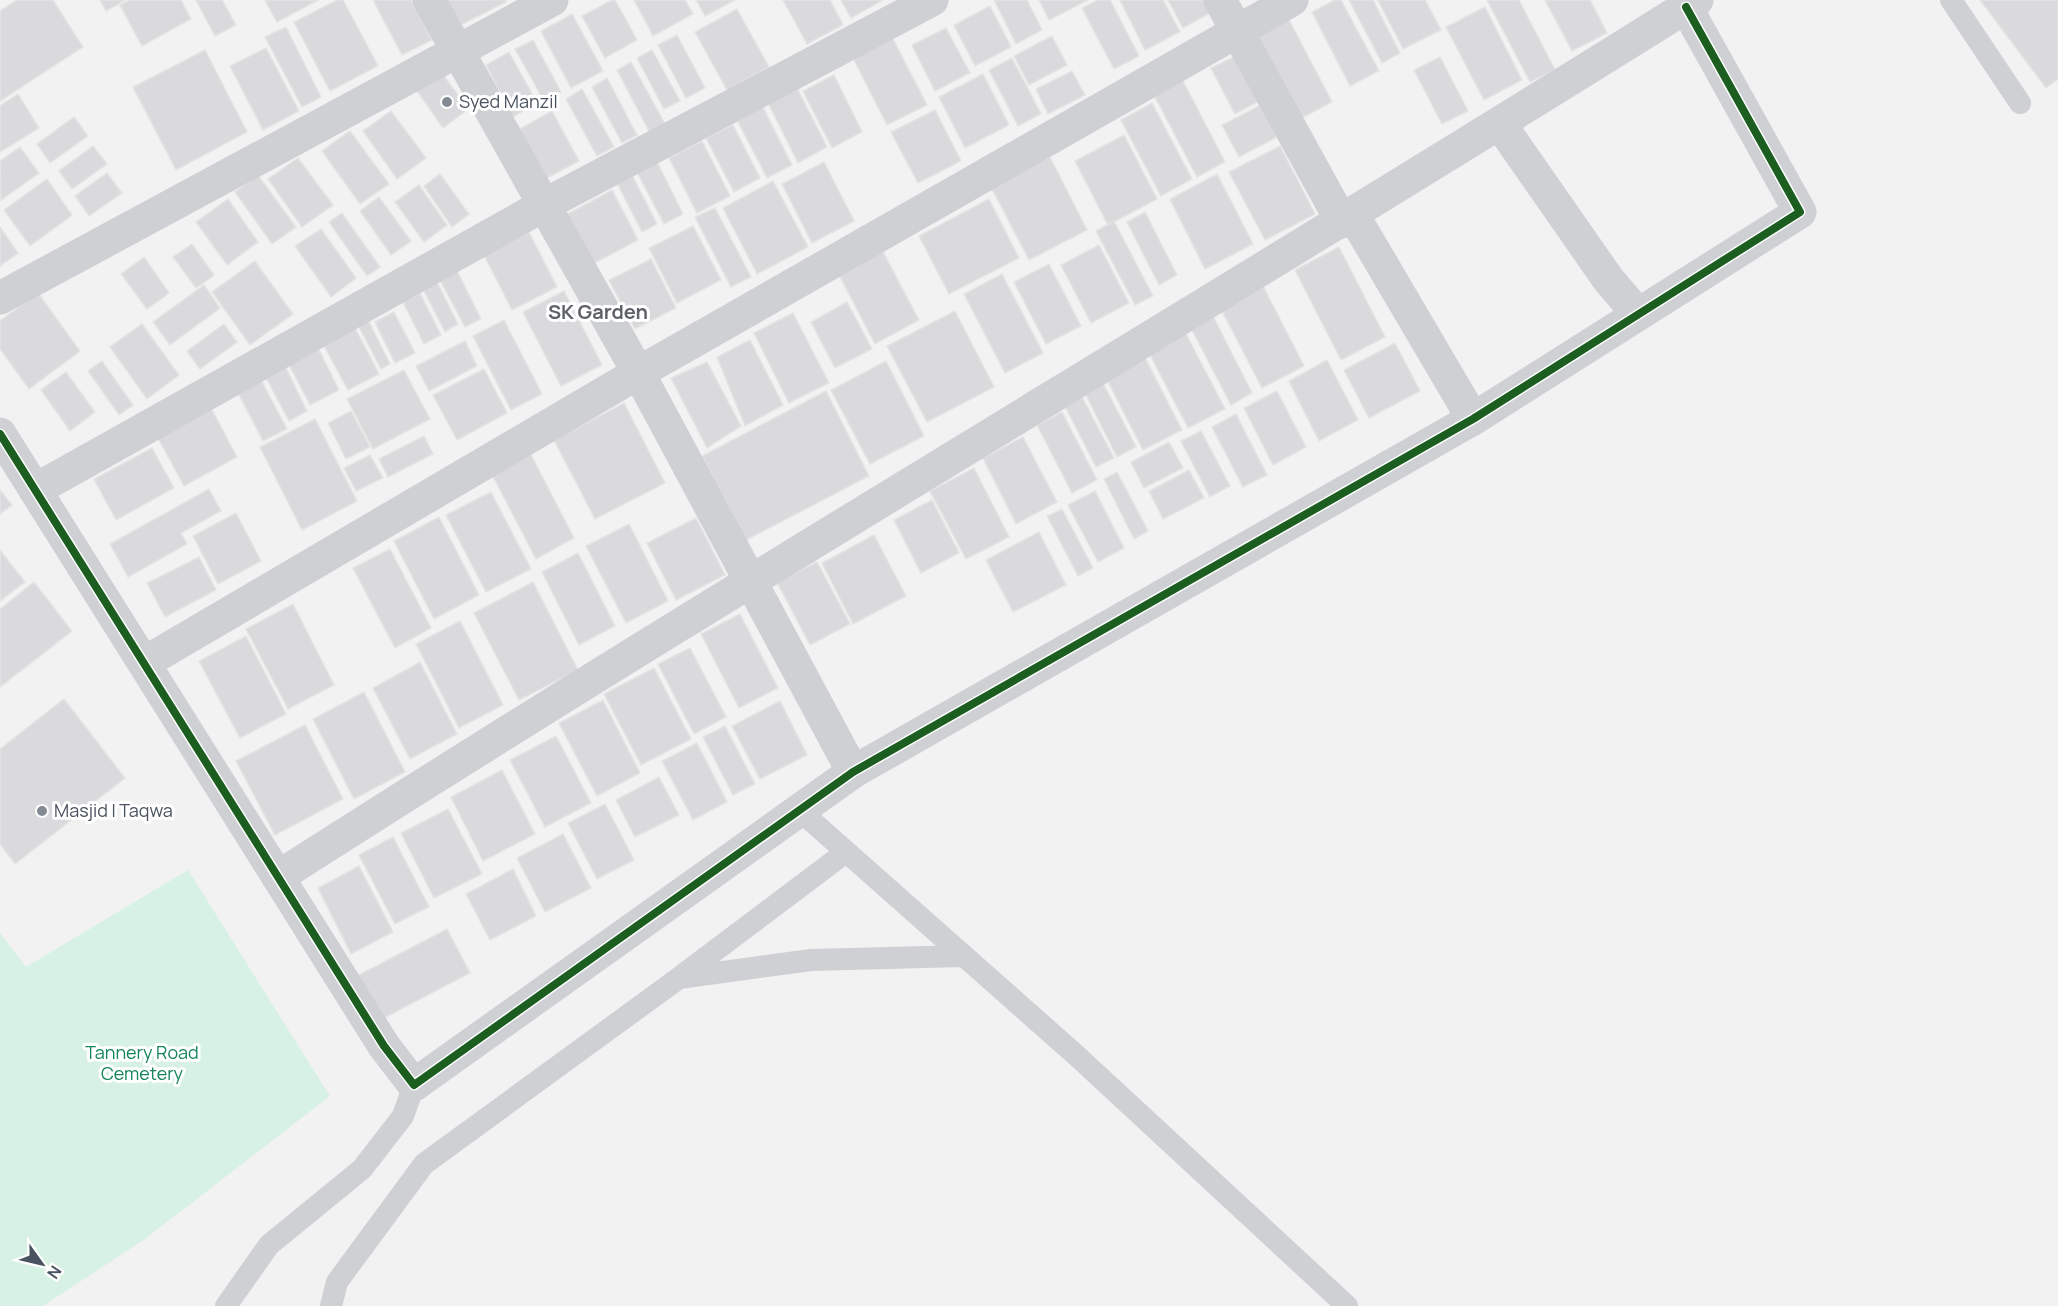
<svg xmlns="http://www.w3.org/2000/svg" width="2058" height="1306" font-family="Manrope,sans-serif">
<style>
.green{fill:#d7f1e4}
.building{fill:#dadadd;stroke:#e4e4e5;stroke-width:1.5}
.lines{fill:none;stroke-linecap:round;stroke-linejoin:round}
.lane{stroke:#ced0d3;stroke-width:22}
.street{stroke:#ced0d3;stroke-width:33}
.cycleway-casing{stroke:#fff;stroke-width:11}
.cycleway{stroke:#1b5e20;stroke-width:8}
.poi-dot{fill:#848a93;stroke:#fff;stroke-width:2}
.labels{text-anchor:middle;stroke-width:6;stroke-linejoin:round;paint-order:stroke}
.poi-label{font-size:18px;fill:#495260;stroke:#fff;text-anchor:start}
.park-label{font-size:18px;fill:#15855a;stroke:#fff}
.neighbourhood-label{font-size:20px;font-weight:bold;fill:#5e6167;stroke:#fff}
</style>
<rect width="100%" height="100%" fill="#f3f2f2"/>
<!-- green -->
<path class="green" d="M 188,870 L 330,1096 L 145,1239 L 43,1306 L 0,1306 L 0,933 L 26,967 Z"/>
<!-- building -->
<g class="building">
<path d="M 17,0 L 53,0 L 83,47 L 0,101 L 0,11 Z"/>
<path d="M 100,0 L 126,0 L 106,11 Z"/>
<path d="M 130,0 L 181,0 L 191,19 L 142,46 L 120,5 Z"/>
<path d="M 196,0 L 222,0 L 236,25 L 215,36 Z"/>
<path d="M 265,0 L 318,0 L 277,22 Z"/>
<path d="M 337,0 L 343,0 L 378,66 L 330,91 L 294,22 Z"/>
<path d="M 373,0 L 411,0 L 432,40 L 402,55 Z"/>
<path d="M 446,0 L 505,0 L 506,2 L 459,26 Z"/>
<path d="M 612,0 L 615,0 L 637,40 L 605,58 L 582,16 Z"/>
<path d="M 634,0 L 685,0 L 693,14 L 653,36 Z"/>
<path d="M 696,0 L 735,0 L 705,16 Z"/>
<path d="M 783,0 L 830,0 L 843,25 L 807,44 Z"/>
<path d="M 841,0 L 883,0 L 851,18 Z"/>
<path d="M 994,0 L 1027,0 L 1042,30 L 1016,44 Z"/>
<path d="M 1039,0 L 1088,0 L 1049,20 Z"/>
<path d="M 1098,0 L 1110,0 L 1139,56 L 1114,69 L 1082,8 Z"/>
<path d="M 1120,0 L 1163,0 L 1180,32 L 1145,50 Z"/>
<path d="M 1168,0 L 1204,0 L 1210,13 L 1183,28 Z"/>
<path d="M 1335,0 L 1341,0 L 1379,71 L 1350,86 L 1312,12 Z"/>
<path d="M 1349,0 L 1373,0 L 1400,53 L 1382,63 Z"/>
<path d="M 1378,0 L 1425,0 L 1441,30 L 1403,49 Z"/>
<path d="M 1487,0 L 1519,0 L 1555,70 L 1530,82 Z"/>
<path d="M 1545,0 L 1590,0 L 1607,33 L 1572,51 Z"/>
<path d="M 1980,0 L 2058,0 L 2058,79 L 2046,88 Z"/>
<path d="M 990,6 L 1011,47 L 975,66 L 954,25 Z"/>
<path d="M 1485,7 L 1522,80 L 1484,100 L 1446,27 Z"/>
<path d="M 737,9 L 769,67 L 727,90 L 695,32 Z"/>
<path d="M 572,14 L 603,71 L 571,88 L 541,31 Z"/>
<path d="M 1286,14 L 1332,102 L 1292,123 L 1247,35 Z"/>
<path d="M 286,27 L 321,97 L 302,107 L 265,37 Z"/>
<path d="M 946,28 L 970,73 L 935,91 L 912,45 Z"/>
<path d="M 677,35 L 705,88 L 686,98 L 658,45 Z"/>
<path d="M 1052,36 L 1067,65 L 1029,85 L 1014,56 Z"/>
<path d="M 892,37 L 927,105 L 887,125 L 853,58 Z"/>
<path d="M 533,40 L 561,92 L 544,101 L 515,49 Z"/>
<path d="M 266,48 L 299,111 L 263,130 L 230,66 Z"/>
<path d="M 205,50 L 247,132 L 176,170 L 133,87 Z"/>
<path d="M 652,50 L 680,101 L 664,109 L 637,58 Z"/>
<path d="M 509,52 L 537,103 L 513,117 L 486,65 Z"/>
<path d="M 1242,53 L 1265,98 L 1235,114 L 1211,68 Z"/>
<path d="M 1440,57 L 1468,111 L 1442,124 L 1414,70 Z"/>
<path d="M 1012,58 L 1041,114 L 1018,126 L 989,70 Z"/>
<path d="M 631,62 L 665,124 L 650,133 L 617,70 Z"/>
<path d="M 1072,71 L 1085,95 L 1048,114 L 1036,89 Z"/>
<path d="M 442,73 L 468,109 L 443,128 L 417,91 Z"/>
<path d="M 983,74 L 1009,125 L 965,148 L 939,97 Z"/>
<path d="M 834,75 L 862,132 L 832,148 L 803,91 Z"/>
<path d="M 1181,77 L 1225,162 L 1197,177 L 1152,91 Z"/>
<path d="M 607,78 L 637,135 L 622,143 L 592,87 Z"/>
<path d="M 797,88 L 827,147 L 798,163 L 768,103 Z"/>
<path d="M 582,89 L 614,147 L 597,156 L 566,99 Z"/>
<path d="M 18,94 L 39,128 L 0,152 L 0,106 Z"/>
<path d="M 1152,103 L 1192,179 L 1161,196 L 1121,120 Z"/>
<path d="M 762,105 L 792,165 L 767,178 L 736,118 Z"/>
<path d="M 1261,105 L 1277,137 L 1239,157 L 1222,125 Z"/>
<path d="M 935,110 L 961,161 L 918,183 L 891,132 Z"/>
<path d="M 391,111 L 426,158 L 397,179 L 363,131 Z"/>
<path d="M 552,111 L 579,161 L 545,179 L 518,130 Z"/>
<path d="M 74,117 L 88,136 L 50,163 L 37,144 Z"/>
<path d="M 733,125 L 760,178 L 734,192 L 706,138 Z"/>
<path d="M 350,131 L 389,184 L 360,204 L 322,151 Z"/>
<path d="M 1124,135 L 1157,199 L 1108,225 L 1075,161 Z"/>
<path d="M 702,141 L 730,196 L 697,213 L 669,158 Z"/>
<path d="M 93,146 L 107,164 L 72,189 L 59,171 Z"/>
<path d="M 1280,146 L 1315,214 L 1265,240 L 1229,172 Z"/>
<path d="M 20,147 L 39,173 L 1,200 L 0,161 Z"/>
<path d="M 1050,157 L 1087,230 L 1029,260 L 991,187 Z"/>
<path d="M 298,158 L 333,205 L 302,227 L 268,179 Z"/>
<path d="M 656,160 L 683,214 L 664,224 L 636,170 Z"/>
<path d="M 824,162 L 854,221 L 812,243 L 782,184 Z"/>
<path d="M 107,173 L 122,193 L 89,216 L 75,196 Z"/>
<path d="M 631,173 L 657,224 L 642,232 L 616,181 Z"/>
<path d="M 440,174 L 469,214 L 452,227 L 424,186 Z"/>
<path d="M 1217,174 L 1253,244 L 1205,269 L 1170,199 Z"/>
<path d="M 258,175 L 296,227 L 272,244 L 235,192 Z"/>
<path d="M 47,179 L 72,215 L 30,246 L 4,210 Z"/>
<path d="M 773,181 L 808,247 L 757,274 L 723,208 Z"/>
<path d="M 419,185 L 447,225 L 424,242 L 395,202 Z"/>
<path d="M 612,190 L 638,240 L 587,267 L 562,217 Z"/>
<path d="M 379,197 L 411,241 L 391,255 L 360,211 Z"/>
<path d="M 228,199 L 258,242 L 227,265 L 196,222 Z"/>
<path d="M 989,199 L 1019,258 L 949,294 L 919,236 Z"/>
<path d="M 715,208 L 751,277 L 731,287 L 695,217 Z"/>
<path d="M 1145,212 L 1177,275 L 1159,285 L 1127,222 Z"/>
<path d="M 342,213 L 380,267 L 367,276 L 329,222 Z"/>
<path d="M 1114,221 L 1153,296 L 1135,305 L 1096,231 Z"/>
<path d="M 693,226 L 721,280 L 677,303 L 649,248 Z"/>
<path d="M 0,227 L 18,253 L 0,266 Z"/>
<path d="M 321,229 L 356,278 L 331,297 L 295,246 Z"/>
<path d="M 529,232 L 557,287 L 512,310 L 484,255 Z"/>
<path d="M 192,244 L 214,275 L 196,288 L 173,257 Z"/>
<path d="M 1099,245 L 1129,303 L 1091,323 L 1061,265 Z"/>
<path d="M 1339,247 L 1385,337 L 1341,360 L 1295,270 Z"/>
<path d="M 881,248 L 919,320 L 875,344 L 837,271 Z"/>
<path d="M 144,257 L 169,293 L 147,309 L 121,274 Z"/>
<path d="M 651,259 L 676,308 L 635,329 L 609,280 Z"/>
<path d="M 255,261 L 293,314 L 250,345 L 212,292 Z"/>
<path d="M 1049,264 L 1081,326 L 1046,344 L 1014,282 Z"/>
<path d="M 456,269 L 481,319 L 465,327 L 439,278 Z"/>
<path d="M 1002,274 L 1043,353 L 1005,373 L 964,294 Z"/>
<path d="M 437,282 L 458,324 L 445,332 L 423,289 Z"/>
<path d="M 204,285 L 220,308 L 170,345 L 153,322 Z"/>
<path d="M 1263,286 L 1304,366 L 1262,388 L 1221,309 Z"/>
<path d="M 564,291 L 602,365 L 561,386 L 523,312 Z"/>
<path d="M 38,293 L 80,351 L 29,389 L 0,349 L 0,321 Z"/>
<path d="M 420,293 L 441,335 L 424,344 L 403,302 Z"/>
<path d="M 847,302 L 872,349 L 835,368 L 811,322 Z"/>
<path d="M 955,311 L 994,387 L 927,422 L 887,346 Z"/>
<path d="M 394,312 L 415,353 L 395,363 L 375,322 Z"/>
<path d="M 793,313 L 829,383 L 789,403 L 754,333 Z"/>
<path d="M 1213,316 L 1252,393 L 1231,405 L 1191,328 Z"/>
<path d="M 368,320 L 390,364 L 381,369 L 358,325 Z"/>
<path d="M 504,320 L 542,394 L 511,410 L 473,336 Z"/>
<path d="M 142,324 L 179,375 L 147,399 L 110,347 Z"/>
<path d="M 224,324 L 237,342 L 200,369 L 187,351 Z"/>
<path d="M 353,324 L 379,374 L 348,390 L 321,340 Z"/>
<path d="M 1182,326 L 1225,409 L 1188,428 L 1145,345 Z"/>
<path d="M 750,340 L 783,405 L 745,426 L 717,357 Z"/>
<path d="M 465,341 L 477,366 L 429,391 L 416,366 Z"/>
<path d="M 1395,343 L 1420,391 L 1369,418 L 1344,370 Z"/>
<path d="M 317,346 L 339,390 L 310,405 L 287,361 Z"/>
<path d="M 1141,350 L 1182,430 L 1143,450 L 1102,370 Z"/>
<path d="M 1327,360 L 1358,420 L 1319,441 L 1289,381 Z"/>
<path d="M 102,361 L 133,405 L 119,415 L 88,371 Z"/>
<path d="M 886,361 L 924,436 L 870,464 L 831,390 Z"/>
<path d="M 283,362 L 307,411 L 289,421 L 263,372 Z"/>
<path d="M 707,362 L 741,426 L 707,448 L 671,378 Z"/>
<path d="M 484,369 L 507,413 L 457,440 L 433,395 Z"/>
<path d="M 404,370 L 430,419 L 373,449 L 347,399 Z"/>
<path d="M 66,372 L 95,412 L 70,431 L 41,390 Z"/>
<path d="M 260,378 L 287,429 L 263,441 L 237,391 Z"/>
<path d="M 1103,383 L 1136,447 L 1117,457 L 1085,393 Z"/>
<path d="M 826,391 L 869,476 L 746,540 L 702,456 Z"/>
<path d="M 1277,391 L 1306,447 L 1273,465 L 1244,408 Z"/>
<path d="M 1082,397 L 1114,458 L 1096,467 L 1065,406 Z"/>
<path d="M 624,403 L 665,483 L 595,519 L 554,440 Z"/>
<path d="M 211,408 L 237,457 L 184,486 L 158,438 Z"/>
<path d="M 351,411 L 370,447 L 346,459 L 328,423 Z"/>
<path d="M 1062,412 L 1097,480 L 1072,493 L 1037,425 Z"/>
<path d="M 1236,414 L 1267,475 L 1243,487 L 1212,427 Z"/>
<path d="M 315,419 L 357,501 L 302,530 L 260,447 Z"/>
<path d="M 1201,431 L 1230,486 L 1210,497 L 1181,441 Z"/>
<path d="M 424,436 L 433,454 L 388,477 L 379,459 Z"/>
<path d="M 1023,437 L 1057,502 L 1016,524 L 983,458 Z"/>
<path d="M 1169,442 L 1183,468 L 1144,488 L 1131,462 Z"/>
<path d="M 526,445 L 574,538 L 536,559 L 487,465 Z"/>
<path d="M 152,448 L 174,488 L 116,520 L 94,479 Z"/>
<path d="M 370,455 L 383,478 L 356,491 L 344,468 Z"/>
<path d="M 974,468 L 1009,537 L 966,559 L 930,491 Z"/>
<path d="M 1189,470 L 1204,498 L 1163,519 L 1149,491 Z"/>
<path d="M 1117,472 L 1148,531 L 1134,539 L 1104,479 Z"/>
<path d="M 209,489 L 221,511 L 181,533 L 187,544 L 128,577 L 110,544 Z"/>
<path d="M 0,490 L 12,505 L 0,514 Z"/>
<path d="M 1095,491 L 1124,548 L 1098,562 L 1068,505 Z"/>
<path d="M 491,492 L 531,569 L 486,592 L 446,515 Z"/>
<path d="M 932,500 L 959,553 L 921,573 L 894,520 Z"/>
<path d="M 1062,509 L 1093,568 L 1078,576 L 1047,516 Z"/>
<path d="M 236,513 L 261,561 L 218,584 L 193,536 Z"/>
<path d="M 439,517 L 479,595 L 434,619 L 394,541 Z"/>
<path d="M 696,518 L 725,575 L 676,600 L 647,543 Z"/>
<path d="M 629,524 L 668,601 L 626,623 L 586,546 Z"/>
<path d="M 1039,532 L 1066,585 L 1013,612 L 986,560 Z"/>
<path d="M 874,535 L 906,596 L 853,624 L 822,563 Z"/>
<path d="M 390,549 L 431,628 L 395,648 L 353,568 Z"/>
<path d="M 0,550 L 25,582 L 0,601 Z"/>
<path d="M 578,553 L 615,626 L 579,645 L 542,572 Z"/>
<path d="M 199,557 L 216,590 L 165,617 L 147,583 Z"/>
<path d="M 817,562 L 850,624 L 810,645 L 777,582 Z"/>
<path d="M 34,582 L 72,631 L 0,687 L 0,609 Z"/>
<path d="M 533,582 L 578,670 L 519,700 L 474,613 Z"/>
<path d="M 293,604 L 334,685 L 288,709 L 246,629 Z"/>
<path d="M 740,614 L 778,688 L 739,708 L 701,634 Z"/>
<path d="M 460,621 L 503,705 L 459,728 L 416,644 Z"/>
<path d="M 246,636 L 286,714 L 240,738 L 199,661 Z"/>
<path d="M 690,648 L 726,717 L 694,734 L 658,664 Z"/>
<path d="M 420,662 L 457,734 L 410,759 L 373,688 Z"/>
<path d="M 654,668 L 691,739 L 641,765 L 604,694 Z"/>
<path d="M 364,692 L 405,772 L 354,799 L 313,719 Z"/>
<path d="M 64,699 L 125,778 L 15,864 L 0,844 L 0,749 Z"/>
<path d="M 603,700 L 640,773 L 597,796 L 559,723 Z"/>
<path d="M 780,701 L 807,755 L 760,779 L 732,726 Z"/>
<path d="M 305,725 L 343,799 L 275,835 L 236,761 Z"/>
<path d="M 725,726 L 755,784 L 733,795 L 703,737 Z"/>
<path d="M 556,736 L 591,803 L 545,827 L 510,760 Z"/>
<path d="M 697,743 L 727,802 L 693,820 L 662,761 Z"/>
<path d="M 502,770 L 535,834 L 483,861 L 451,797 Z"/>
<path d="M 659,777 L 679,815 L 635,837 L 616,800 Z"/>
<path d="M 605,804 L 634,860 L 597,879 L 568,823 Z"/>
<path d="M 448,809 L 482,874 L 434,898 L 401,833 Z"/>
<path d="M 563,834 L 591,888 L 545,912 L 517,858 Z"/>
<path d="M 393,837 L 429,907 L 395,924 L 359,855 Z"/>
<path d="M 359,866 L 393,932 L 351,954 L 318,888 Z"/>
<path d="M 513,869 L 536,916 L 490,940 L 466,894 Z"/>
<path d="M 447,929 L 470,973 L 380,1020 L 357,976 Z"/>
</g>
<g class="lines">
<!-- lane -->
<g class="lane">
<path d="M 1951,0 L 2020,103"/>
<path d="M 798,809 L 1077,1056 L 1347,1306"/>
<path d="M 680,977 L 846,852"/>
<path d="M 226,1306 L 269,1245 L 362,1169 L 403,1116 L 414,1085"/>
<path d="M 331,1306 L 337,1282 L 424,1164 L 679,978 L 811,960 L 964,956"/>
</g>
<!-- street -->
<g class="street">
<path d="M 429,0 L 644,383 L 853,772"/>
<path d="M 1220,0 L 1342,222"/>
<path d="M 1500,124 L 1608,279 L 1637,313"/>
<path d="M 1353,215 L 1473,419"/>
<path d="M 0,298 L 552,0"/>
<path d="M 0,434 L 384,1046 L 414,1085 L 853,772 L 1473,419 L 1800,212 L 1686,7"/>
<path d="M 35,490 L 544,205 L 932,0"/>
<path d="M 144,663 L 638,373 L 1292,0"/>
<path d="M 278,877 C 746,577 1226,296 1697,0"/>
</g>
<!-- cycleway casing -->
<g class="cycleway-casing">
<path id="cycleway" d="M 0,434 L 384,1046 L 414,1085 L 853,772 L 1473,419 L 1800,212 L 1686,7"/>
</g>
<!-- cycleway -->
<use href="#cycleway" class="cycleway"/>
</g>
<!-- markers -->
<g class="poi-dot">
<circle cx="447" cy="102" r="6"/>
<circle cx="42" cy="811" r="6"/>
</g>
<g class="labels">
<!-- poi labels -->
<g class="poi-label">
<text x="459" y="108">Syed Manzil</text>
<text x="54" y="817">Masjid I Taqwa</text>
</g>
<!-- park labels -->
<g class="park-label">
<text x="142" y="1059">Tannery Road<tspan x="142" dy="21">Cemetery</tspan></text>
</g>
<!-- neighbourhood labels -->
<g class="neighbourhood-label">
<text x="598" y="319">SK Garden</text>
</g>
</g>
<!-- north arrow -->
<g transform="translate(42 1264) rotate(124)" stroke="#ffffff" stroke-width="4.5" paint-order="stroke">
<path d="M0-4.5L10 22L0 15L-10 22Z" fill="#495260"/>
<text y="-9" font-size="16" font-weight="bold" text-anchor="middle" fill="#495260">N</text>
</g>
</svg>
